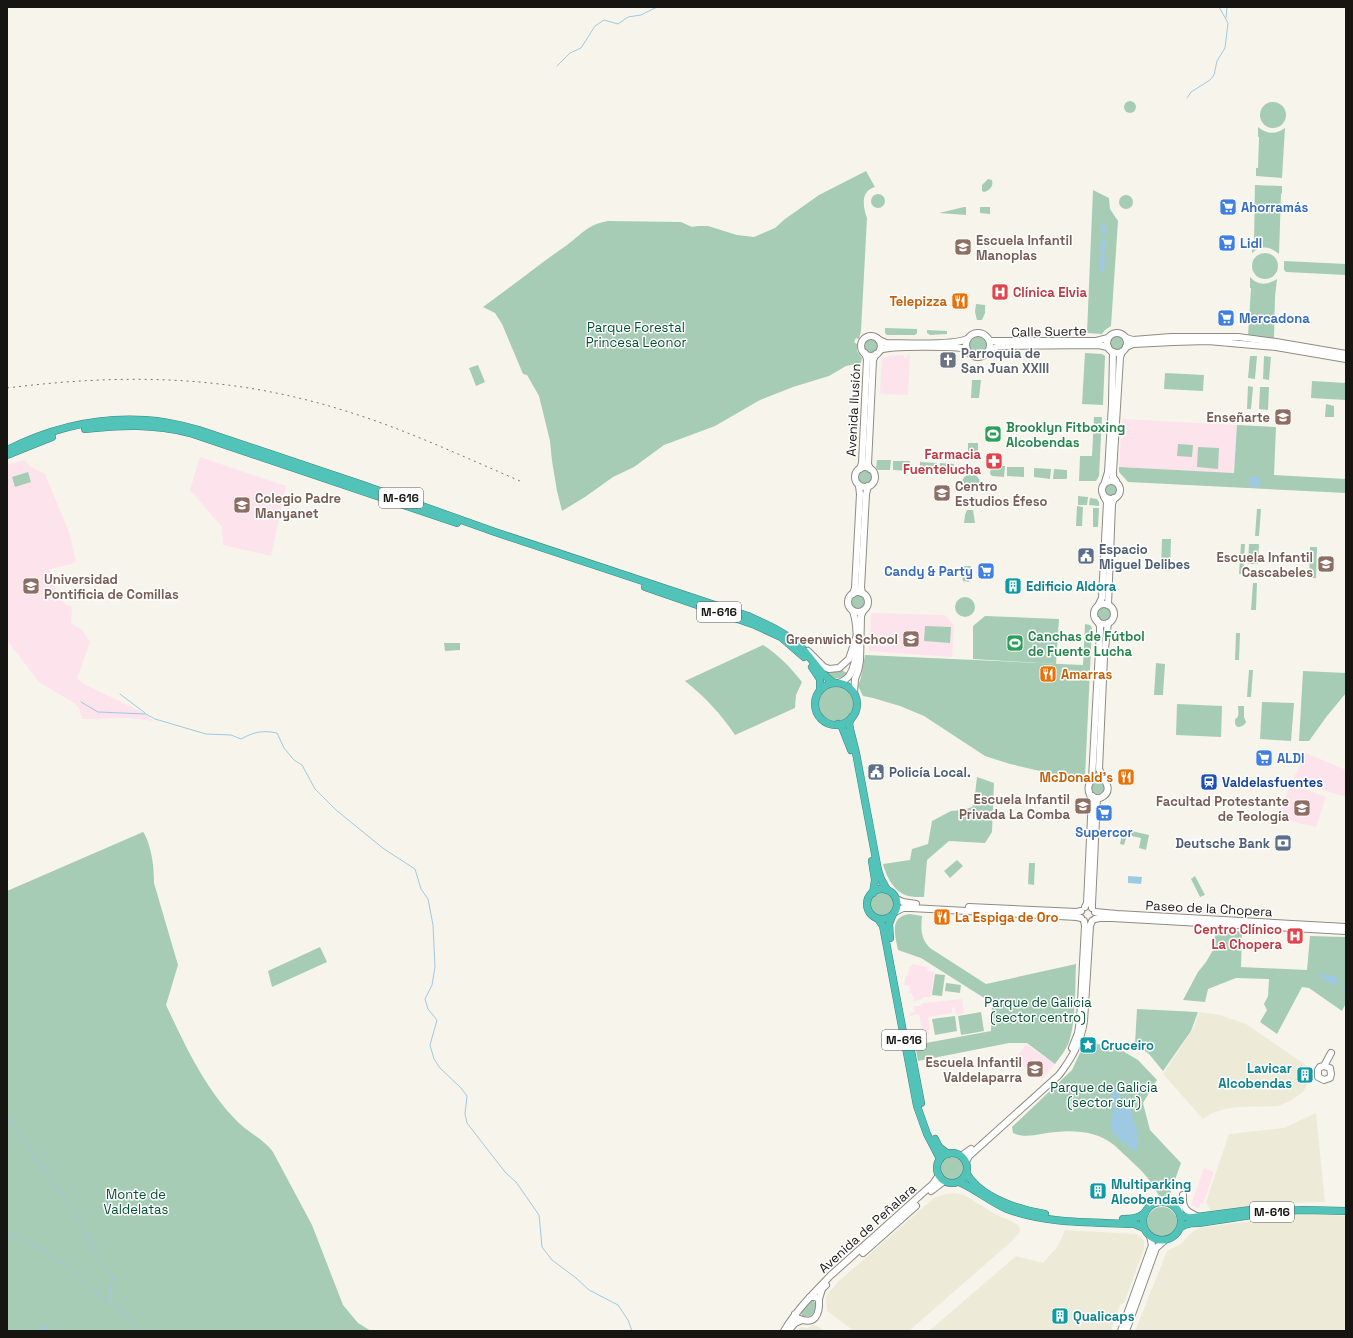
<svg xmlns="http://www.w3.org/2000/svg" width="1353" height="1338" font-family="'Space Grotesk',sans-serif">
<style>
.built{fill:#edead8}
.education{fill:#fce3ec}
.green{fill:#a7ccb6}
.water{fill:#9ec9e3}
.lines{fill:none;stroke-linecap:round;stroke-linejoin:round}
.stream{stroke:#9ec9e3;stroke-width:1}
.canal{stroke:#9ec9e3;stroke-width:3.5}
.secondary-casing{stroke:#8e8c83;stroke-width:8}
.highway-casing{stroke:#3c867f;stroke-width:8}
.secondary{stroke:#fff;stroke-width:6}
.highway{stroke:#51c3b9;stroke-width:7}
.rail{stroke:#77756f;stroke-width:1;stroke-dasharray:2 4;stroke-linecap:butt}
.labels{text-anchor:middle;stroke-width:3;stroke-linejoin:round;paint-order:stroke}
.shield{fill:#fff;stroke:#5c5b59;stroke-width:1}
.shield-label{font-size:12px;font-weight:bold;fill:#161512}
.shop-label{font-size:13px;font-weight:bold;fill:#366cbe;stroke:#fff;text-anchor:start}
.education-label{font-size:13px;font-weight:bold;fill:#785e54;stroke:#fff;text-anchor:end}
.health-label{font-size:13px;font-weight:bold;fill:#be3a42;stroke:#fff;text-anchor:end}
.food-label{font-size:13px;font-weight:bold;fill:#c56008;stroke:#fff;text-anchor:end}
.park-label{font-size:13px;fill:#005131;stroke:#fff}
.street-label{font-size:13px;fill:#161512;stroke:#fff}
.worship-label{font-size:13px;font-weight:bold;fill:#5b616d;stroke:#fff;text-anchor:start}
.leisure-label{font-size:13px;font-weight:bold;fill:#27864d;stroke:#fff;text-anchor:start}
.service-label{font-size:13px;font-weight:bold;fill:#4e5e75;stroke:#fff;text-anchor:start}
.culture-label{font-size:13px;font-weight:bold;fill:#0d838f;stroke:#fff;text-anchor:start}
.transit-label{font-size:13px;font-weight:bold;fill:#164399;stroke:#fff;text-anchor:start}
</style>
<rect width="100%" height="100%" fill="#f7f5eb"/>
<!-- built -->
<g class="built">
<path d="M 1199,1012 L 1220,1015 L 1246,1024 L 1309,1067 L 1311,1073 L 1310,1080 L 1303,1092 L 1290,1101 L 1278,1106 L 1237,1107 L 1225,1109 L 1212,1113 L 1203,1119 L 1163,1074 L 1194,1027 Z"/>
<path d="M 1316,1113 L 1325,1202 L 1289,1203 L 1211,1211 L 1206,1202 L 1229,1134 L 1284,1128 Z"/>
<path d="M 954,1193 L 964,1195 L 997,1215 L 1017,1224 L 1020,1228 L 1020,1232 L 1012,1241 L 909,1331 L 854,1331 L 827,1311 L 826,1296 L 839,1281 L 934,1198 L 946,1194 Z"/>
<path d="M 1307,1214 L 1346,1216 L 1346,1331 L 1135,1331 L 1167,1251 L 1181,1244 L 1189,1235 L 1198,1228 Z"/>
<path d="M 1065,1230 L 1136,1234 L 1140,1236 L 1144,1241 L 1144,1249 L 1124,1303 L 1120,1305 L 1111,1331 L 929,1331 L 1016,1256 L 1043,1263 L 1058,1246 Z"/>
<path d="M 814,1325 L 817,1326 L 825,1331 L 797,1331 L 800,1327 L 807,1328 Z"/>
</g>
<!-- education -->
<g class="education">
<path d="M 904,355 L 904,358 L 907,358 L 907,355 L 910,355 L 908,395 L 881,394 L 880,392 L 882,360 L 888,356 Z"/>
<path d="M 1122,419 L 1237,425 L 1234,473 L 1119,467 Z"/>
<path d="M 200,457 L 286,486 L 271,556 L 223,545 L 222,527 L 190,490 Z"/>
<path d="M 25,460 L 29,466 L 45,474 L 69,532 L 76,561 L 71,564 L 50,569 L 50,572 L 57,593 L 65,604 L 72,607 L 71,623 L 82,630 L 90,642 L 77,678 L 84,684 L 144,713 L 154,721 L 129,718 L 82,719 L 79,708 L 74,703 L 39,682 L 7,640 L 7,465 Z"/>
<path d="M 871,613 L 945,615 L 954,626 L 952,657 L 869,651 Z"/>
<path d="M 1306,753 L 1346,770 L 1346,797 L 1310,786 L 1306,783 L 1305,784 L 1292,781 Z"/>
<path d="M 1291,785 L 1326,797 L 1316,827 L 1277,818 Z"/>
<path d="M 912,964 L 928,967 L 927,971 L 934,972 L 931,997 L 923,997 L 922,999 L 914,1001 L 914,996 L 912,996 L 912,993 L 909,993 L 910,986 L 904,985 L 906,976 L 908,976 L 909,967 L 911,967 Z"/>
<path d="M 962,999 L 964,1013 L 956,1015 L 955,1007 L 952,1008 L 952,1013 L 928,1017 L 930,1030 L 928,1030 L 929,1033 L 923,1034 L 919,1014 L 910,1016 L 910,1013 L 915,1012 L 914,1006 L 921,1006 L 921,1004 L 925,1003 Z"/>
<path d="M 1026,1044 L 1055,1064 L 1042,1079 L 1015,1059 Z"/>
<path d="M 1204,1168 L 1214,1172 L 1203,1204 L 1200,1203 L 1199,1208 L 1191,1205 Z"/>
</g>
<!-- green -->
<g class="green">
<circle cx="1130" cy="107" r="6"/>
<circle cx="1273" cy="115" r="13"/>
<path d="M 1258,127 C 1266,134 1276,135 1285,128 L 1282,178 L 1256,176 L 1256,168 L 1258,168 L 1259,137 L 1258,137 Z"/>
<path d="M 866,171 L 875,187 C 860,191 863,207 867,218 L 861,331 L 859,339 L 856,338 L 854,342 L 857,344 L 857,351 L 862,358 L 861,363 L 846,366 L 829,376 L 793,387 L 760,400 L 715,426 L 664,445 L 634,467 L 613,477 L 585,497 L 562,511 L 557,491 L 552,461 L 550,441 L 539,396 L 527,375 L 523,374 L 502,324 L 495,313 L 483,307 C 511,287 538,265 567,245 C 582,234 588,224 608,221 L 681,222 L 692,227 L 698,226 L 708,226 L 737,235 L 754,237 L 775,228 L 785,219 L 819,195 Z"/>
<path d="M 988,179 L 992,180 C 994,186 989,191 984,192 L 982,191 L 982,185 Z"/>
<path d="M 1255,185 L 1282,186 L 1282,193 L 1281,194 L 1279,254 C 1270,246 1261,245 1252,253 L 1252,242 L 1254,242 Z"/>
<path d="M 1093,190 L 1109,198 L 1110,209 L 1118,221 L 1111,326 L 1105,330 L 1102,334 L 1087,333 Z"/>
<circle cx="878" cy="201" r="7"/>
<circle cx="1126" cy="202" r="7"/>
<path d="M 964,207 L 966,207 L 966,215 L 939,213 Z"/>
<path d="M 980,207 L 990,207 L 990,214 L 980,213 Z"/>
<circle cx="1265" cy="266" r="13"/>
<path d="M 1284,261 L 1346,264 L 1346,275 L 1286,272 L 1284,270 Z"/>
<path d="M 1250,277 C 1258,286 1268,285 1277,279 L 1275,297 L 1274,339 L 1248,336 L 1251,288 L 1250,288 Z"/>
<path d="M 976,304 L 985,305 L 985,313 L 982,320 L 977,320 L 975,312 Z"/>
<path d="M 885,328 L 917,329 L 917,333 L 915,335 L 887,335 L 885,333 Z"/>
<path d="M 927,330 L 947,331 L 947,334 L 930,335 L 927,333 Z"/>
<circle cx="979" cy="344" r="10"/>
<circle cx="1117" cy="343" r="7"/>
<circle cx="871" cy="346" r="7"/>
<path d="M 1085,353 L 1102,354 L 1105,356 L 1103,405 L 1082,404 Z"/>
<path d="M 1250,356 L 1257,356 L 1255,379 L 1248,378 Z"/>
<path d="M 1264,356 L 1271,357 L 1269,380 L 1263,379 Z"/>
<path d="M 478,365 L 485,382 L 476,386 L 469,368 Z"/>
<path d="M 1165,373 L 1204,375 L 1203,391 L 1164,389 Z"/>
<path d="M 972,380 L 981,380 L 979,398 L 971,398 Z"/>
<path d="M 1312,381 L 1346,383 L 1346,400 L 1311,398 Z"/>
<path d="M 1248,386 L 1253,387 L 1251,409 L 1247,409 Z"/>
<path d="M 1260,387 L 1269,387 L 1268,410 L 1259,409 Z"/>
<path d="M 1326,404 L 1334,406 L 1334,417 L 1325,417 Z"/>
<path d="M 1094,417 L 1102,417 L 1099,476 L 1096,481 L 1079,481 L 1080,456 L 1092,456 Z"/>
<path d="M 1237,425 L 1276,427 L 1274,475 L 1346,479 L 1346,493 L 1128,482 L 1119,472 L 1119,467 L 1234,473 Z"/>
<path d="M 968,443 L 978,443 L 978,451 L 975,457 L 970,457 L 968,451 Z"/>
<path d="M 1178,444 L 1193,445 L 1192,457 L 1177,456 Z"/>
<path d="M 1198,447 L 1219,448 L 1218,469 L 1197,467 Z"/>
<path d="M 877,460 L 891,460 L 890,470 L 878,470 L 876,468 Z"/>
<path d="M 893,461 L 910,461 L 910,471 L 893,470 Z"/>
<path d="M 920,462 L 937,463 L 936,473 L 920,472 Z"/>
<path d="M 940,463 L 954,464 L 953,473 L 952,474 L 939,473 Z"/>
<path d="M 991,466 L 1005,466 L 1004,477 L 992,476 L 990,474 Z"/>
<path d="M 1007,467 L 1024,467 L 1024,477 L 1007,476 Z"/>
<path d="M 1034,468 L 1051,469 L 1050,479 L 1034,477 Z"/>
<path d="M 1054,469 L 1067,470 L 1067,478 L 1066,479 L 1053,479 Z"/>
<circle cx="865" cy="477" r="7"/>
<path d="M 28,472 L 31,482 L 15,487 L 12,477 Z"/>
<circle cx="971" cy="483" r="9"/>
<circle cx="1110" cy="490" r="7"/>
<path d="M 1078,496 L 1088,497 L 1087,505 L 1078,505 Z"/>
<path d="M 1090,498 L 1097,499 L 1099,502 L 1099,506 L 1089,505 Z"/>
<path d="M 1077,506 L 1083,507 L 1082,526 L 1076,526 Z"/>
<path d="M 1093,508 L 1099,508 L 1098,527 L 1093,527 Z"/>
<path d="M 1257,509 L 1261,509 L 1259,536 L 1255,536 Z"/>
<path d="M 967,510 L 973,510 L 975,523 L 964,523 L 965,515 Z"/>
<path d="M 1162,539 L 1171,539 L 1170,571 L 1161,570 Z"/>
<path d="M 1241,544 L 1245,544 L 1243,574 L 1239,574 Z"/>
<path d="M 1249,544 L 1259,544 L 1258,564 L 1248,564 Z"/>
<path d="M 1310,547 L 1317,547 L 1316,578 L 1309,578 Z"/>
<path d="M 963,566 L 971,566 L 971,571 L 972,572 L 969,582 L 963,581 L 961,571 L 963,571 Z"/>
<path d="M 1253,583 L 1257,583 L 1256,610 L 1251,610 Z"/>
<circle cx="858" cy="602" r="7"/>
<circle cx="965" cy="607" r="10"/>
<circle cx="1104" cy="614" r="7"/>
<path d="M 985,616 L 1059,619 L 1056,664 L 973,659 L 973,626 Z"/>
<path d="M 1085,624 L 1090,625 L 1092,628 L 1085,777 L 1079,780 L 1010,764 L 985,756 L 924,716 L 900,706 L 873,698 L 863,696 L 858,686 L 861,677 L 865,655 L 1083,665 Z"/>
<path d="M 925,626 L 951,627 L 950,643 L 924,641 Z"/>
<path d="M 1236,633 L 1240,633 L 1239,660 L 1235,660 Z"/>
<path d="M 444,643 L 460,643 L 460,650 L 445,651 Z"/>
<path d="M 763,645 C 779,655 790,667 802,682 L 796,695 L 795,708 L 735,735 C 720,713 706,698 685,681 Z"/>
<path d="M 1156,663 L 1165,664 L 1163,695 L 1154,695 Z"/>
<path d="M 844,667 L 843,671 L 848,673 C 843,678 840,678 833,679 L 824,670 L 841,669 Z"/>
<path d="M 1249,670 L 1253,670 L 1251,697 L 1247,697 Z"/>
<path d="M 1303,671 L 1346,673 L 1346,693 L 1327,716 L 1309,741 L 1299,741 Z"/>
<circle cx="836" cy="703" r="18"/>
<path d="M 1262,702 L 1294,703 L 1291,741 L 1260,739 Z"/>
<path d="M 1177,704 L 1222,706 L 1221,737 L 1176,735 Z"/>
<path d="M 1238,706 L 1244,706 L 1244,717 L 1246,722 C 1244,727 1235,730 1235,722 C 1235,717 1236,720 1238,716 C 1239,713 1238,709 1238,706 Z"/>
<path d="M 977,777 L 994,783 L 992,832 L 985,843 L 949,841 L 927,860 L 924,897 C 919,897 912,897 908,896 C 894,892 886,876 883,864 L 910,860 L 912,849 L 928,844 L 932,821 L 951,811 L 963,810 L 972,807 L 974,803 Z"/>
<circle cx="1098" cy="787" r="7"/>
<path d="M 1123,829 L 1149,835 L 1146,850 L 1139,848 L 1141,838 L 1127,835 L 1124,845 L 1120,844 Z"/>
<path d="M 143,832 L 144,833 C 152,848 154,867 154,883 L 178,965 L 166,1005 C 185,1045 203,1085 234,1118 C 245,1131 263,1138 273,1152 L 312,1225 L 343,1305 L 358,1323 L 371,1331 L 7,1331 L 7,891 Z"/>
<path d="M 957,860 L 963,866 L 950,878 L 944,871 Z"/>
<path d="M 1029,863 L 1035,863 L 1034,885 L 1028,884 Z"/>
<path d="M 1195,876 L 1205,895 L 1200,897 L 1191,879 Z"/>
<circle cx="882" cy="904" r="12"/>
<path d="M 910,914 L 922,916 C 921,928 920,938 930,948 L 986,984 L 1076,964 C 1075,988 1076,1020 1069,1042 C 1066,1050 1060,1057 1055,1064 L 1027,1043 L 1009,1043 L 918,1061 L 915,1045 L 991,1031 L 992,1003 L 921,958 L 898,950 C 895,935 889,916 910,914 Z"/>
<path d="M 1216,931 L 1242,931 L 1241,967 L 1307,970 L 1310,936 L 1346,937 L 1346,1003 L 1342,1011 L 1309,988 L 1302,987 L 1277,1034 L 1260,1022 L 1267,1010 L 1264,1004 L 1268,996 L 1269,979 L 1236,978 L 1208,989 L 1205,1002 L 1183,1000 L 1198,972 L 1206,962 L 1213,950 Z"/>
<path d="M 320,947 L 327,962 L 272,987 L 268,971 Z"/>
<path d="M 935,974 L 945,975 L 942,996 L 932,995 Z"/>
<path d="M 946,983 L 961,985 L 960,993 L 945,991 Z"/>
<path d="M 1137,1009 L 1198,1012 L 1191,1031 L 1163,1071 L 1149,1054 L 1135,1044 Z"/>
<path d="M 981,1012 L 984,1031 L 973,1033 L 971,1019 L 973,1033 L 961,1035 L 958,1016 Z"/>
<path d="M 955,1016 L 957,1031 L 935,1035 L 932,1019 Z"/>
<path d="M 1090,1042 L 1121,1050 L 1138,1060 L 1157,1080 L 1143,1103 L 1150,1130 L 1181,1163 L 1170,1194 L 1164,1197 L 1159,1196 C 1150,1178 1142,1171 1128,1158 C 1123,1154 1119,1149 1114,1145 C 1098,1132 1076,1130 1056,1132 C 1042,1133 1026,1139 1013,1133 L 1012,1127 L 1072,1070 L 1084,1044 Z"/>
<circle cx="952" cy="1168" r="13"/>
<circle cx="1162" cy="1222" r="15"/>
<path d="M 812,1300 L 814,1301 C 818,1307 815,1312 810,1316 L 802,1317 L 801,1312 Z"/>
</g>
<!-- water -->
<g class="water">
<path d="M 1102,222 L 1106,223 L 1106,236 L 1104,237 L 1104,240 L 1106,240 L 1105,254 L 1103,254 L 1103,257 L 1105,257 L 1104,272 L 1100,271 L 1100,257 L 1102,257 L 1103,254 L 1100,254 L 1101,240 L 1103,239 L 1104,236 L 1102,236 Z"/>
<path d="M 1249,476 L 1259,477 L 1259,487 L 1249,486 Z"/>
<path d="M 1128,876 L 1142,877 L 1141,884 L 1128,883 Z"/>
<path d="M 1320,974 L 1336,977 L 1338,979 L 1335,986 L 1333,985 L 1318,975 Z"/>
<path d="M 1114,1091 C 1118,1093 1125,1101 1128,1106 C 1133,1115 1143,1144 1136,1152 L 1128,1146 L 1128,1144 L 1127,1143 L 1125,1144 C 1120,1140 1113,1135 1111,1129 C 1109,1115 1119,1111 1110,1094 Z"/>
</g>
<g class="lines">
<!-- stream -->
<g class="stream">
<path d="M 1226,18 L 1227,7"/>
<path d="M 557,66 L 570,53 L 581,48 L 595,26 L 604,20 L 618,24 L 628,17 L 641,15 L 657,7"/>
<path d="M 1187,98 L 1191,92 L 1210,80 L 1214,75 L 1217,61 L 1225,48 L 1228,23 L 1219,7"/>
<path d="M 120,694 L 145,713"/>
<path d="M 81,702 L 98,712 L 146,714 L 155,719 L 206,734 L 231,735 L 241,739 C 254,732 262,730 277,733 L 284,748 L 294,760 L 302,765 L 315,789 L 336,810 L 384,849 L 415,869 L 421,889 L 428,899 L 433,925 L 435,967 L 432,985 L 425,999 L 428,1009 L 437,1020 L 430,1045 L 434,1059 L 440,1068 L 461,1088 L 467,1096 L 465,1114 L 467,1123 L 505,1172 L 516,1182 L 539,1215 L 542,1247 L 552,1260 L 576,1278 L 589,1290 L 618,1305 L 628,1320 L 632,1331"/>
<path d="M 1341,984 L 1346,994"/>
<path d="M 7,1116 L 83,1226 L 100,1263 L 113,1277 L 111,1284 L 111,1303"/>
<path d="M 7,1234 L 22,1239 L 46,1252 L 67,1267 L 75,1273 L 94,1292 L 125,1313 L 140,1331"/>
</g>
<!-- canal -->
<path class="canal" d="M 43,1327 L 46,1331"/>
<!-- secondary casing -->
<g class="secondary-casing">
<g id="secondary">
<circle cx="978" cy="345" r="12"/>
<circle cx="1117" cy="343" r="10"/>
<circle cx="871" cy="346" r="10"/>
<path d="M 1126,338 L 1133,340 L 1171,337 L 1238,337 L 1276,342 L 1346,354"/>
<path d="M 879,340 L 886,343 C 905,343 953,346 967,339"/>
<path d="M 990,341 L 1096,341 L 1108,338"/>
<path d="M 1126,347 L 1133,344 L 1173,342 L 1208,341 L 1276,347 L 1346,359"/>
<path d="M 990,349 L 999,346 L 1098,345 L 1108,347"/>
<path d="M 880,350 C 889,346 956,346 966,349"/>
<circle cx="865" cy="477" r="10"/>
<path d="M 860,469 L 862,463 L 867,359 L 865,353"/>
<path d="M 870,469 L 868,464 L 873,360 L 876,354"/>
<circle cx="1111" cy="490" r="9"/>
<path d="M 1116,481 L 1113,477 L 1113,472 L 1120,357 L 1122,352"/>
<path d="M 1105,482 L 1108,472 L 1112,404 L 1113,352"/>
<circle cx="858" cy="602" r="10"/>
<path d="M 862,593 L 861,588 L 866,494 L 868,486"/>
<path d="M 853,594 L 855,588 L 860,494 L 859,486"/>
<circle cx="1104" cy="614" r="10"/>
<path d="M 1108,605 L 1112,504 L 1114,498"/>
<path d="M 1098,606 L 1102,598 L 1107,502 L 1104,497"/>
<path d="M 808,651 L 824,667 L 829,669 L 839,668 L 849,659 L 856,638"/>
<path d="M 839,683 C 843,681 847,679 849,676 C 859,662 858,626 853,611"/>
<path d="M 854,693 L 855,679 L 858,671 L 860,661 L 861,616 L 863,611"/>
<path d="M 1102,776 L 1094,777 C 1088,783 1087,788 1090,795 C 1094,798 1097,800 1102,797 C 1115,790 1102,777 1099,769 L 1104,657 L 1108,623"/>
<path d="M 1092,779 L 1100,632 L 1100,626 L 1097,620"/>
<path d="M 896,899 L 903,902 L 916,904"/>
<path d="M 969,907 L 1077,912 L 1081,911"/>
<path d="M 1085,907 L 1087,903 L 1092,796"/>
<path d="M 1092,908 L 1092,904 L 1097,798"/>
<path d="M 895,912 L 903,908 L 911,908 L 1077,917 L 1081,918"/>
<path d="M 1095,912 L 1117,914 L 1346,927"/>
<path d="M 1095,919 L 1099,918 L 1112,918 L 1346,931"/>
<path d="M 1072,1048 L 1078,1033 L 1080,1020 L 1085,926 L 1084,921"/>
<path d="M 1324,1066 L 1330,1068 L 1331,1074 L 1330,1078 L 1324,1080 L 1318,1077 L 1318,1070 L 1320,1067 L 1324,1066 L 1331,1053"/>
<path d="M 961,1156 L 971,1149"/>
<path d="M 966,1162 L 969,1156 L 1059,1075 C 1072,1058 1081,1042 1084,1021 L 1090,926 L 1092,921"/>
<path d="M 931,1191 L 944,1181"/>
<path d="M 1183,1195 C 1182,1209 1187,1212 1199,1217"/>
<path d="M 1180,1214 L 1179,1207 L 1182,1198"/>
<path d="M 863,1253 L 916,1206"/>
<path d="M 810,1297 L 830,1276 L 925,1191 L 933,1184 L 939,1175"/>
<path d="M 819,1299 L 822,1289 L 826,1285"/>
<path d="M 784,1331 C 791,1319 800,1308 810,1297 L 815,1297 L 819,1299 C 820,1315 815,1326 797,1318 L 795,1314"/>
<path d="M 788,1331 L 795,1323 L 802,1320"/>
<path d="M 1121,1331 L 1152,1245 L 1150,1236"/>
<path d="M 1126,1331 L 1156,1248 L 1164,1241"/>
</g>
</g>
<!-- highway casing -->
<g class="highway-casing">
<g id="highway">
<path d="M 85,429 C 123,425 153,424 190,433 L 457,523"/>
<path d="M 7,450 C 49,429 97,417 145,420 C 163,421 181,425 199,430 L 363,485 L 495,532 L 748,616 C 768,625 787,633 802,648 C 813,660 820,674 834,683"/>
<path d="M 7,455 L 52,437"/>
<path d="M 645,587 L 755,625 L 781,637 L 804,657"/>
<path d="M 812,667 L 820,679 L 820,690"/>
<circle cx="836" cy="704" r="21"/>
<path d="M 852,717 L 849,723 L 850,729 L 856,753 L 878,870 L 881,879 L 887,890"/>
<path d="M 838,724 L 842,727 L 851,750"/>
<path d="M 872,861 L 875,880 L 873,893"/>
<circle cx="882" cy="904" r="15"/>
<path d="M 878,919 L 883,926 L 917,1106 L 927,1134 L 940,1159"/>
<path d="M 890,938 L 889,924 L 892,916"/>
<path d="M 908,1035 L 921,1103"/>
<path d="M 935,1139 L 939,1147 L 948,1154"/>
<circle cx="952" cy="1168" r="15"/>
<path d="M 967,1174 C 981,1197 1018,1210 1045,1214"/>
<path d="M 959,1182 C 976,1189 990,1202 1007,1209 C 1047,1224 1092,1222 1134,1224 L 1144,1228"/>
<circle cx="1162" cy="1221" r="19"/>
<path d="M 1181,1215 L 1189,1218 L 1258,1209"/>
<path d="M 1123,1219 C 1132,1219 1137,1219 1145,1213"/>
<path d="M 1181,1227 C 1187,1223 1192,1223 1199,1223 L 1279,1211 L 1304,1210 L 1346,1211"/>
</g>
</g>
<!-- secondary -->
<use href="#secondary" class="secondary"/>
<!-- highway -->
<use href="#highway" class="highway"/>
<!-- rail -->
<path class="rail" d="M 7,388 C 127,373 235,375 352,413 C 409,431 464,457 520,481"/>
</g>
<!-- icons -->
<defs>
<g id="supermarket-square" transform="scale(0.9)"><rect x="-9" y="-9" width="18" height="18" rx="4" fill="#3f7fe0" stroke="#fff"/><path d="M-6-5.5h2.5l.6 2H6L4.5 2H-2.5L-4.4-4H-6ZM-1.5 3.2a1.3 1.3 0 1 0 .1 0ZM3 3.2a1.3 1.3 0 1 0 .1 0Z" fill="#fff"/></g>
<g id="school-square" transform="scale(0.9)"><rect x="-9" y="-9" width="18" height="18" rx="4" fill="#8d6e63" stroke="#fff"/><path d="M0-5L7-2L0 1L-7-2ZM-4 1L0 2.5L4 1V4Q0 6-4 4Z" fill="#fff"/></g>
<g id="hospital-square" transform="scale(0.9)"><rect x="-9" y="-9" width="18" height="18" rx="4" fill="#e0444e" stroke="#fff"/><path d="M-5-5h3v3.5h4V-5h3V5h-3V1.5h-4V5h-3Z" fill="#fff"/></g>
<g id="restaurant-square" transform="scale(0.9)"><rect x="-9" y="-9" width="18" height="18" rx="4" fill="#e8710a" stroke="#fff"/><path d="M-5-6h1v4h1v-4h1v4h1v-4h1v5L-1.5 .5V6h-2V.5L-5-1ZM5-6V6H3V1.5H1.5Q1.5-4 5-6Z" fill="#fff"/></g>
<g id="church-square" transform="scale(0.9)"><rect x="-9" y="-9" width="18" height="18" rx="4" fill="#6b7280" stroke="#fff"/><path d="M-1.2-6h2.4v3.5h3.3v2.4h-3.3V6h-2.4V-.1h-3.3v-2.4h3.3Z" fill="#fff"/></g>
<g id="stadium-square" transform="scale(0.9)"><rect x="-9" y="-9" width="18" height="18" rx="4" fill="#2e9e5b" stroke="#fff"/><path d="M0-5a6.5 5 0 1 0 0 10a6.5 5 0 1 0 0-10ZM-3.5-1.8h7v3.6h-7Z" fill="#fff"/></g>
<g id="pharmacy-square" transform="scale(0.9)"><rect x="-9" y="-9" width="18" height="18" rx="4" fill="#e0444e" stroke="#fff"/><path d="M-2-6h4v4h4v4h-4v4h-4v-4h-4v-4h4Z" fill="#fff"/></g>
<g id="civic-square" transform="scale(0.9)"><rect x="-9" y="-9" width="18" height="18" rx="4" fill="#5c6f8a" stroke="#fff"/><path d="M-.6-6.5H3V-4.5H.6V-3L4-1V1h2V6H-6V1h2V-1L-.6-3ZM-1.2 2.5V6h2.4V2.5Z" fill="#fff"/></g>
<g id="university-square" transform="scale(0.9)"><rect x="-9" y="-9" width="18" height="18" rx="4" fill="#8d6e63" stroke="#fff"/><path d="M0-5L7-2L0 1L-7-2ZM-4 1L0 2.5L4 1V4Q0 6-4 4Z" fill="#fff"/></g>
<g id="building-square" transform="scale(0.9)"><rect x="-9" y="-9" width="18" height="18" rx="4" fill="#0f9aa8" stroke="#fff"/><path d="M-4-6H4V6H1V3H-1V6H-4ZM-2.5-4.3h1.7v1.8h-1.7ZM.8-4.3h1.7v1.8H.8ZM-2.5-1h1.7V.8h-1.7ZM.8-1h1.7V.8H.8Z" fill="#fff"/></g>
<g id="station-square" transform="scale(0.9)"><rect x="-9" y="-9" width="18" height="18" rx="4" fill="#1a4fb4" stroke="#fff"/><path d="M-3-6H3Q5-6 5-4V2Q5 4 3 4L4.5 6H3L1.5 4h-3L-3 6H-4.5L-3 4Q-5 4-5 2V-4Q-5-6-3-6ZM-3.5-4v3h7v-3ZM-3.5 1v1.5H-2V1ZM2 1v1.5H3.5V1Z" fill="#fff"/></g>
<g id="bank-square" transform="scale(0.9)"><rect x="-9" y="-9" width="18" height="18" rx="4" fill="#5c6f8a" stroke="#fff"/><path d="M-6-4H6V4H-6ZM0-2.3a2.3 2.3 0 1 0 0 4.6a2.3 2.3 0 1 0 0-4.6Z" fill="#fff"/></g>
<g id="sight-square" transform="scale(0.9)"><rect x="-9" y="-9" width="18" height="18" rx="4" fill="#0f9aa8" stroke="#fff"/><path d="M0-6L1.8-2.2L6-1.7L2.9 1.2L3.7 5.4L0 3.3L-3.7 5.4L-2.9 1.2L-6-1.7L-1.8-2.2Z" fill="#fff"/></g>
</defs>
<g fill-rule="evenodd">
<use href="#supermarket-square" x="1228" y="207"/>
<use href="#supermarket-square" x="1227" y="243"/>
<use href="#school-square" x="963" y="247"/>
<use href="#hospital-square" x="1000" y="292"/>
<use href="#restaurant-square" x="960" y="301"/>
<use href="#supermarket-square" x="1226" y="318"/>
<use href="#church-square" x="948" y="360"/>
<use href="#school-square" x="1283" y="417"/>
<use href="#stadium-square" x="993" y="434"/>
<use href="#pharmacy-square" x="994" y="461"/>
<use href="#school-square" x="942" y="493"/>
<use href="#school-square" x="242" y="505"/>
<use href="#civic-square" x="1086" y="556"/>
<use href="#school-square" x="1326" y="564"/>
<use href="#supermarket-square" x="986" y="571"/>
<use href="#university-square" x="31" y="586"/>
<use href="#building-square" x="1013" y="586"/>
<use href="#school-square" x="911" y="639"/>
<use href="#stadium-square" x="1015" y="643"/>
<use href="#restaurant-square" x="1048" y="674"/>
<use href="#supermarket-square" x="1264" y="758"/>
<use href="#civic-square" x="876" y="772"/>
<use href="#restaurant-square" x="1126" y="777"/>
<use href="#station-square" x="1209" y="782"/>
<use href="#school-square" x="1083" y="806"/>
<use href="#university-square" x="1302" y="808"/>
<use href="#supermarket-square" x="1104" y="813"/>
<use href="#bank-square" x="1283" y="843"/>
<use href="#restaurant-square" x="942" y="917"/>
<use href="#hospital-square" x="1295" y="936"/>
<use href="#sight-square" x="1088" y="1045"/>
<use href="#school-square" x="1035" y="1069"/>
<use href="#building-square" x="1305" y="1075"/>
<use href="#building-square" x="1098" y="1191"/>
<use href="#building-square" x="1060" y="1316"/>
</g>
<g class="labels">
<!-- shield labels -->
<g class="shield">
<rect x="379" y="488" width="44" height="20" rx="3"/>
<rect x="697" y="602" width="44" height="20" rx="3"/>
<rect x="882" y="1030" width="44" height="20" rx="3"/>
<rect x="1250" y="1202" width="44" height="20" rx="3"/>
</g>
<g class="shield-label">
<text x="401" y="502">M-616</text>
<text x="719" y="616">M-616</text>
<text x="904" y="1044">M-616</text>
<text x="1272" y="1216">M-616</text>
</g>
<!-- shop labels -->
<g class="shop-label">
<text x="1241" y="212">Ahorramás</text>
<text x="1240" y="248">Lidl</text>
<text x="1239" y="323">Mercadona</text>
<text x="973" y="576" text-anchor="end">Candy &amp; Party</text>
<text x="1277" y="763">ALDI</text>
<text x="1104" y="837" text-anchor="middle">Supercor</text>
</g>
<!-- education labels -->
<g class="education-label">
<text x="976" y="245" text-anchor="start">Escuela Infantil<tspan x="976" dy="15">Manoplas</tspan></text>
<text x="1270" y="422">Enseñarte</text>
<text x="955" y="491" text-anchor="start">Centro<tspan x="955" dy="15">Estudios Éfeso</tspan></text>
<text x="255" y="503" text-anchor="start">Colegio Padre<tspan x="255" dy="15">Manyanet</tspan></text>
<text x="1313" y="562">Escuela Infantil<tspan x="1313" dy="15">Cascabeles</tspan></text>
<text x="44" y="584" text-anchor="start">Universidad<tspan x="44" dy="15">Pontificia de Comillas</tspan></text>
<text x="898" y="644">Greenwich School</text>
<text x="1070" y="804">Escuela Infantil<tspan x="1070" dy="15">Privada La Comba</tspan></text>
<text x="1289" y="806">Facultad Protestante<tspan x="1289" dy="15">de Teología</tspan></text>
<text x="1022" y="1067">Escuela Infantil<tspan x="1022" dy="15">Valdelaparra</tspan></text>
</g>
<!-- health labels -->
<g class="health-label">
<text x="1013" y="297" text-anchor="start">Clínica Elvia</text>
<text x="981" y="459">Farmacia<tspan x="981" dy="15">Fuentelucha</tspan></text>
<text x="1282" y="934">Centro Clínico<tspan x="1282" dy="15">La Chopera</tspan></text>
</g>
<!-- food labels -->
<g class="food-label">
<text x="947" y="306">Telepizza</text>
<text x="1061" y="679" text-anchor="start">Amarras</text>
<text x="1113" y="782">McDonald's</text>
<text x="955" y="922" text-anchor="start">La Espiga de Oro</text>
</g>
<!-- park labels -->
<g class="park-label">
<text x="636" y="332">Parque Forestal<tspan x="636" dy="15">Princesa Leonor</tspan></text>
<text x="1038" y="1007">Parque de Galicia<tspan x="1038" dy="15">(sector centro)</tspan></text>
<text x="1104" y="1092">Parque de Galicia<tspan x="1104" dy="15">(sector sur)</tspan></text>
<text x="136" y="1199">Monte de<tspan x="136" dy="15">Valdelatas</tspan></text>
</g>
<!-- street labels -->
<g class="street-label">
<text transform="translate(1049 331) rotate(-1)" y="5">Calle Suerte</text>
<text transform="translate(853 410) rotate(-87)" y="5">Avenida Ilusión</text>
<text transform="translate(1209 908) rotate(3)" y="5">Paseo de la Chopera</text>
<text transform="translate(867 1228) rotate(-42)" y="5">Avenida de Peñalara</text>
</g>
<!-- worship labels -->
<g class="worship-label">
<text x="961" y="358">Parroquia de<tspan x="961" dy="15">San Juan XXIII</tspan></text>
</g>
<!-- leisure labels -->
<g class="leisure-label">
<text x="1006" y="432">Brooklyn Fitboxing<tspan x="1006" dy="15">Alcobendas</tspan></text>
<text x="1028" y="641">Canchas de Fútbol<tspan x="1028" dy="15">de Fuente Lucha</tspan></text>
</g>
<!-- service labels -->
<g class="service-label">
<text x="1099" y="554">Espacio<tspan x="1099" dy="15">Miguel Delibes</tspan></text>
<text x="889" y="777">Policía Local.</text>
<text x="1270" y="848" text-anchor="end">Deutsche Bank</text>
</g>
<!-- culture labels -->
<g class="culture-label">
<text x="1026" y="591">Edificio Aldora</text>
<text x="1101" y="1050">Cruceiro</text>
<text x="1292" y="1073" text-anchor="end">Lavicar<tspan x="1292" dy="15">Alcobendas</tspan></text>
<text x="1111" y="1189">Multiparking<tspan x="1111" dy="15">Alcobendas</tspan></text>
<text x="1073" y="1321">Qualicaps</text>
</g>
<!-- transit labels -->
<g class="transit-label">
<text x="1222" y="787">Valdelasfuentes</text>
</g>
</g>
<!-- border -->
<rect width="1353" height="1338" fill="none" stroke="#161512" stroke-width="16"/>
</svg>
